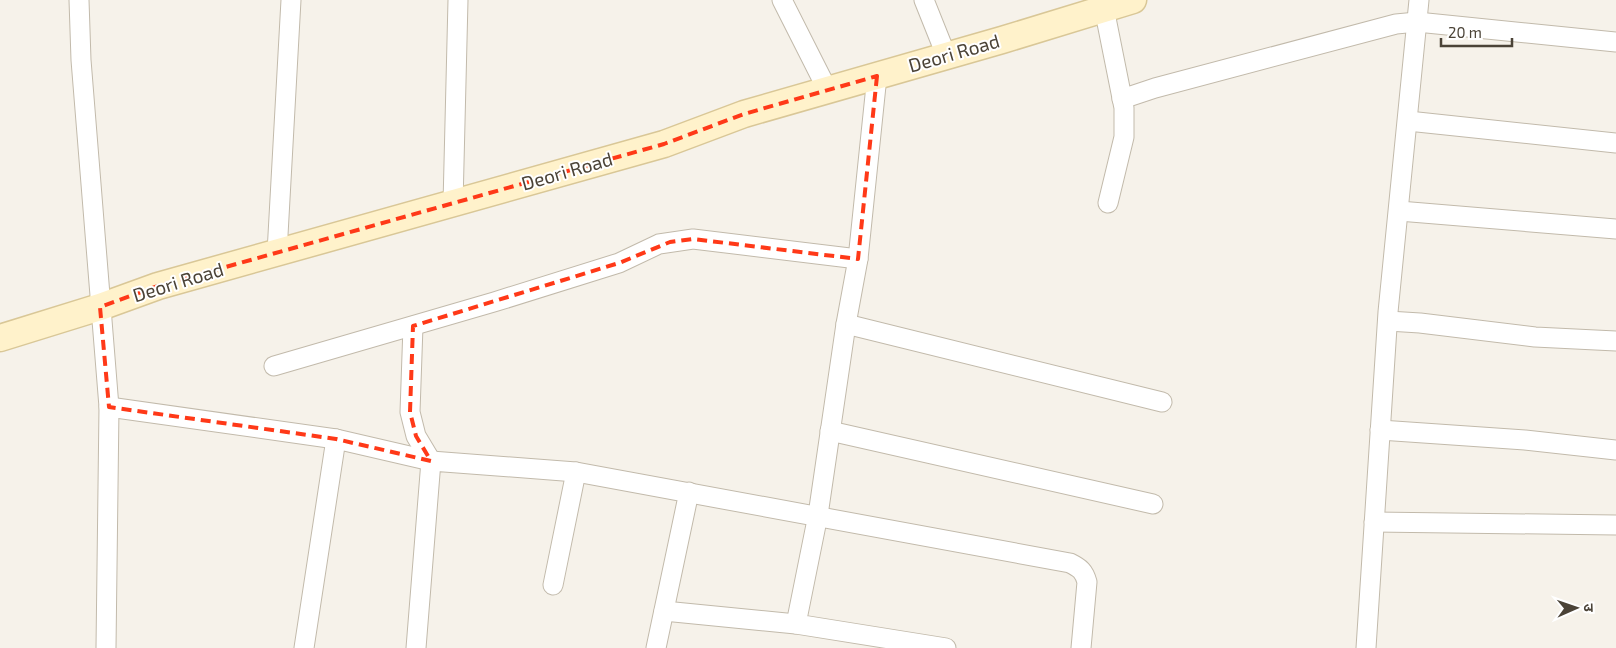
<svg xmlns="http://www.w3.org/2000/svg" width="1616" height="648" font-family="'Exo 2','Noto Sans Devanagari',sans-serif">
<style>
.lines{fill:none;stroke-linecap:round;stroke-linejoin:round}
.street-casing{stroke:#c2baab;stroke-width:21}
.secondary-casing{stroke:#d9c797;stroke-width:29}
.street{stroke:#fff;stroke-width:19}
.secondary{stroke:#fff2cb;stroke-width:26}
.marked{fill:none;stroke:#ff3918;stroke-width:4;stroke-dasharray:10 6;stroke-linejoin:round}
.labels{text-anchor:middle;stroke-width:4;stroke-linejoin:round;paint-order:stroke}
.street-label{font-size:19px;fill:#4b4337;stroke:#fff}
</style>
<rect width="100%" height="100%" fill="#f6f2ea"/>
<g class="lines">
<!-- street casing -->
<g class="street-casing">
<g id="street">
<path d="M 79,0 L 81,60 L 109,407 L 106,648"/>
<path d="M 782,0 L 827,89"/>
<path d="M 924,0 L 946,55"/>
<path d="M 1104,8 L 1124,108 L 1124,137 L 1108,203"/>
<path d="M 877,76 L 858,259 L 846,324 L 818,515 L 796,624 L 946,648"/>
<path d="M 1122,99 L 1155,88 L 1396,24 L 1417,22 L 1616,42"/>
<path d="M 1408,121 L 1616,143"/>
<path d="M 453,204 L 458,0"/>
<path d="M 1399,211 L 1616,229"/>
<path d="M 277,253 L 291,0"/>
<path d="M 1388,321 L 1420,323 L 1535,337 L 1616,341"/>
<path d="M 846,324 L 1162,402"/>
<path d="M 413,326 L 410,412 L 416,436 L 431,461"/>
<path d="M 274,366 L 494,302 L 619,263 L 659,244 L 693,239 L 858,259"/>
<path d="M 109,407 L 336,439 L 431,461"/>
<path d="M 1380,430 L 1525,440 L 1616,450"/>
<path d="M 830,431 L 1153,504"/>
<path d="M 1374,522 L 1616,525"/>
<path d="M 553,585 L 576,472"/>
<path d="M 664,611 L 796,624"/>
<path d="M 304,648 L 336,439"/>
<path d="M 416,648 L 431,461 L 576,472 L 1070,563 C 1080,568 1084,571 1087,582 L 1081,648"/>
<path d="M 656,648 L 689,492"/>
<path d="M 1366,648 L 1388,312 L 1419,0"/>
</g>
</g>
<!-- secondary casing -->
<g class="secondary-casing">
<path id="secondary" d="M 0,338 L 100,307 L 158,286 L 664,144 L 744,114 L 1002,40 L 1133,0"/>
</g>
<!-- street -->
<use href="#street" class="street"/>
<!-- secondary -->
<use href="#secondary" class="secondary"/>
</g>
<!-- marked area -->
<path class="marked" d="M 877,76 L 858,259 L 693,239 L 670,242 L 619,263 L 413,326 L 410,412 L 416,436 L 431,461 L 336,439 L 109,407 L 100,307 L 158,286 L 664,144 L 744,114 Z"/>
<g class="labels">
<!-- street labels -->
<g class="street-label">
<text transform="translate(954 53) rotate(-16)" y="7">Deori Road</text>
<text transform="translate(567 171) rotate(-16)" y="7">Deori Road</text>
<text transform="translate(178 282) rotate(-17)" y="7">Deori Road</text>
</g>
</g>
<!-- north arrow -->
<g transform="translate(1576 608) rotate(88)" stroke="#ffffff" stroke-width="4" paint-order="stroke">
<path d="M0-4L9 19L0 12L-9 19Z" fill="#4b4337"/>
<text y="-8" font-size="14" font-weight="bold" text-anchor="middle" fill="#4b4337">उ</text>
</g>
<!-- scale -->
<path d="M1441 38v8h71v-8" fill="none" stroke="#4b4337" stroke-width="2.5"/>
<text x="1448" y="38" font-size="15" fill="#4b4337" stroke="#ffffff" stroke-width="4" paint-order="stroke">20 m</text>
</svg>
